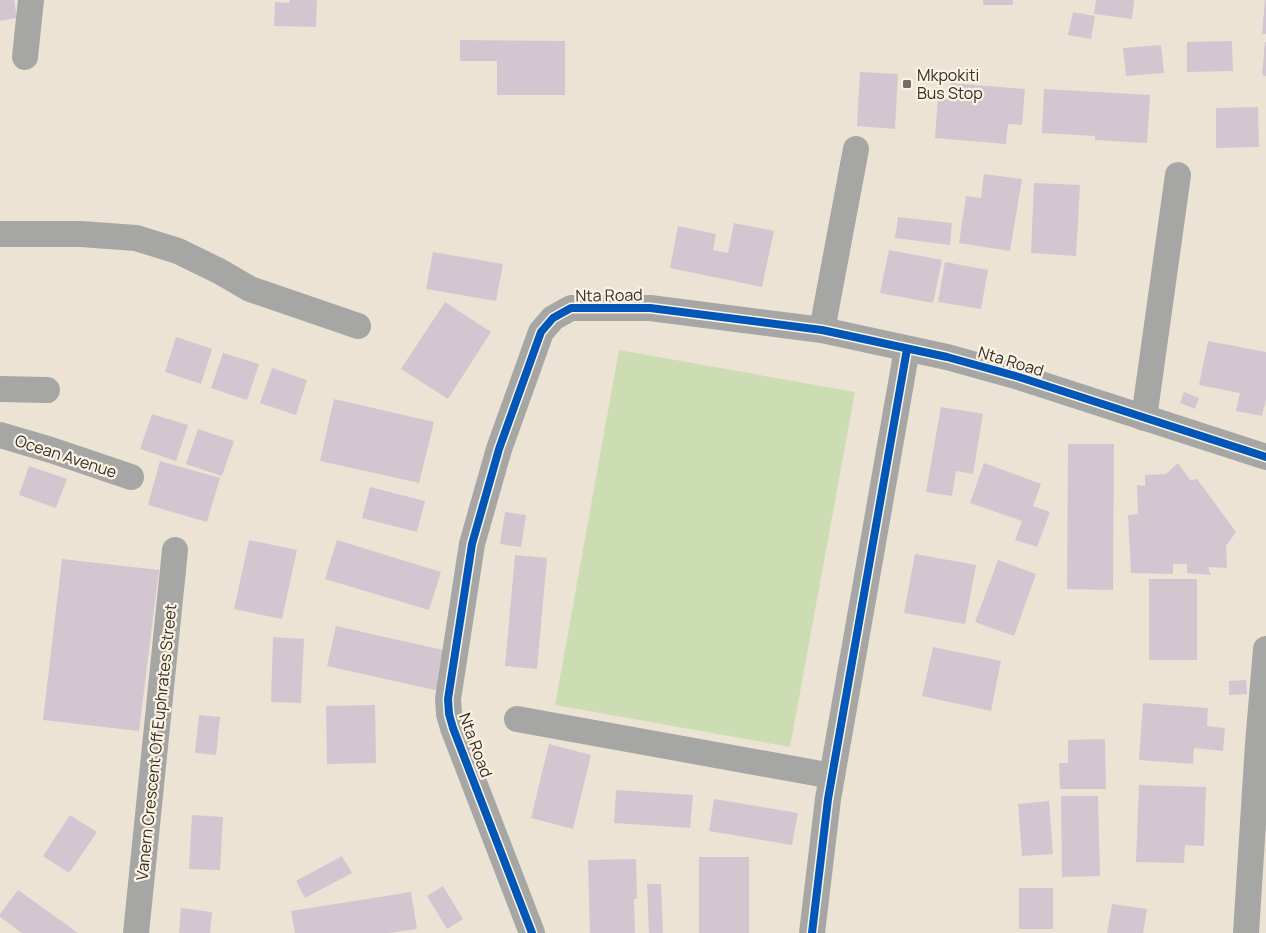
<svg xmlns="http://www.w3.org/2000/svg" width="1266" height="933" font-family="Manrope,sans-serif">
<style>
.green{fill:#cdddb3}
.building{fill:#d4c6d0}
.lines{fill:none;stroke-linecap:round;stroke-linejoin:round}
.minor{stroke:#a6a6a5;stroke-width:26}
.cycleway-casing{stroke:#fdf3e4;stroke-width:11}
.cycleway{stroke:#0057b8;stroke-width:8}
.poi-dot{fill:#756e63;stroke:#fdf3e4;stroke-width:2}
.labels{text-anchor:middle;stroke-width:4.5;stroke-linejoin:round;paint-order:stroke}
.poi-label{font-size:16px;fill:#352f26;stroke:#fdf3e4;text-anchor:start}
.street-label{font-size:16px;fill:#352f26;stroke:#fdf3e4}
</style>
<rect width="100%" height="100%" fill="#ece3d5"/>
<!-- green -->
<path class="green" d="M 619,350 L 855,392 L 790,747 L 555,705 Z"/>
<!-- building -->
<g class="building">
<path d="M 0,0 L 14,0 L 17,18 L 0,21 Z"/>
<path d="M 290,0 L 317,0 L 316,27 L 274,26 L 275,2 L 289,3 Z"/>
<rect x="983" y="0" width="30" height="5"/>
<path d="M 1096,0 L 1134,0 L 1132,19 L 1094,14 Z"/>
<path d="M 1265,0 L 1266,0 L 1266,34 L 1262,34 Z"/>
<path d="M 1073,12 L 1095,16 L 1091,39 L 1068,35 Z"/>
<path d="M 460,40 L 565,41 L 565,95 L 497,95 L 497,61 L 460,61 Z"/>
<path d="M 1232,41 L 1233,71 L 1187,72 L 1187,42 Z"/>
<path d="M 1265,42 L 1266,42 L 1266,76 L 1262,75 Z"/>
<path d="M 1161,45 L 1164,73 L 1126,76 L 1123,48 Z"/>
<path d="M 860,72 L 898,74 L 895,129 L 857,126 Z"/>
<path d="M 951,83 L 1025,89 L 1022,125 L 1008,124 L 1006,144 L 935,138 L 938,98 L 949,99 Z"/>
<path d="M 1044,89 L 1150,95 L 1147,143 L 1095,140 L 1095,136 L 1042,133 Z"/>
<path d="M 1258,107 L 1259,147 L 1216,148 L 1216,108 Z"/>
<path d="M 984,174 L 1022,179 L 1010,251 L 959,243 L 966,196 L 981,198 Z"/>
<path d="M 1034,183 L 1080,185 L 1076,256 L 1031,253 Z"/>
<path d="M 898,217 L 952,223 L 950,245 L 895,238 Z"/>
<path d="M 734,223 L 774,231 L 762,287 L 670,268 L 678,226 L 716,234 L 713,250 L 728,253 Z"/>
<path d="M 889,250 L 942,260 L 933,303 L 880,293 Z"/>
<path d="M 433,252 L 503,264 L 496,301 L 426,289 Z"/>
<path d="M 945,262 L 988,270 L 981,309 L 938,302 Z"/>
<path d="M 445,302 L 491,332 L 448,399 L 401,369 Z"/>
<path d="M 176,337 L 212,349 L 201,384 L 165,372 Z"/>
<path d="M 1208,341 L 1266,352 L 1266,399 L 1262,416 L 1236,411 L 1240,393 L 1199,385 Z"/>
<path d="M 223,353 L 259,364 L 247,400 L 211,388 Z"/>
<path d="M 272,368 L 307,380 L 296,415 L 260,403 Z"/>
<path d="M 1184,392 L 1199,398 L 1195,409 L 1180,403 Z"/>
<path d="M 334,399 L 434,422 L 419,483 L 320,461 Z"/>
<path d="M 941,407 L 983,414 L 973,474 L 956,471 L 952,496 L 926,492 Z"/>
<path d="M 152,414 L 188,425 L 176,461 L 140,449 Z"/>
<path d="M 198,429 L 234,441 L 222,476 L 186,464 Z"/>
<path d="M 1068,444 L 1114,444 L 1113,590 L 1067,589 Z"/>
<path d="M 160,461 L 220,478 L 207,522 L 148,505 Z"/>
<path d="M 984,463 L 1041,484 L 1033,506 L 1050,512 L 1037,547 L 1015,540 L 1022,521 L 970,503 Z"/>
<path d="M 1178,463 L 1190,480 L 1197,479 L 1236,532 L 1226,546 L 1227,568 L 1208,567 L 1211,575 L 1187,573 L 1187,564 L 1173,564 L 1173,574 L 1131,573 L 1128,515 L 1138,514 L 1137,485 L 1145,486 L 1145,475 L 1166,474 Z"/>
<path d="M 29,466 L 67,479 L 56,508 L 19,495 Z"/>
<path d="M 370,487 L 425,501 L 417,532 L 362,518 Z"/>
<path d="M 505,512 L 526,515 L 521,547 L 500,544 Z"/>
<path d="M 249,540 L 297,550 L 282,619 L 234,609 Z"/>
<path d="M 337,540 L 441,572 L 429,610 L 325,579 Z"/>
<path d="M 915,554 L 976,565 L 965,624 L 904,613 Z"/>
<path d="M 515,555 L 547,558 L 537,669 L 505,666 Z"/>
<path d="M 62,559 L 159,570 L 139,731 L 43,720 Z"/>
<path d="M 998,560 L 1036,574 L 1014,636 L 975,622 Z"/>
<rect x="1149" y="579" width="48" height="81"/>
<path d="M 336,626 L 448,651 L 439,691 L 327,666 Z"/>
<path d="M 273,637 L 304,639 L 301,703 L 271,702 Z"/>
<path d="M 933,647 L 1001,661 L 991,711 L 922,696 Z"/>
<path d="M 1246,680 L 1247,694 L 1229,695 L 1229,681 Z"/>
<path d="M 1143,703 L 1208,708 L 1207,726 L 1225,728 L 1223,751 L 1194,748 L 1193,764 L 1139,760 Z"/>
<path d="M 375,705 L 376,763 L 327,764 L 326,706 Z"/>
<path d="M 199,715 L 220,717 L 216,755 L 195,753 Z"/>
<path d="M 1105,739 L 1106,789 L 1060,789 L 1059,763 L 1068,763 L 1068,740 Z"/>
<path d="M 549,744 L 591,755 L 573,829 L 531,818 Z"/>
<path d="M 1139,785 L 1206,787 L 1204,846 L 1185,845 L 1184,863 L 1136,862 Z"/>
<path d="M 616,790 L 693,795 L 690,828 L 614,823 Z"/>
<path d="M 1061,796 L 1098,796 L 1100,876 L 1062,877 Z"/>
<path d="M 714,799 L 798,813 L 792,845 L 709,831 Z"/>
<path d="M 1049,801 L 1053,854 L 1022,856 L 1018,804 Z"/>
<path d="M 70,815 L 97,832 L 69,873 L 43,856 Z"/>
<path d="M 192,815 L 223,817 L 220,870 L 189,869 Z"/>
<path d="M 342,856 L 352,873 L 305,898 L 296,881 Z"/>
<rect x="699" y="857" width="50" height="76"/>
<path d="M 636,859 L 637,899 L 634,899 L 635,933 L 590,933 L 588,860 Z"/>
<path d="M 647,884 L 661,884 L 663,933 L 649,933 Z"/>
<path d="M 443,886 L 463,919 L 447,929 L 427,896 Z"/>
<rect x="1019" y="888" width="34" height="41"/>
<path d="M 18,890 L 78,933 L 22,933 L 0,917 L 0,914 Z"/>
<path d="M 411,892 L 417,929 L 388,933 L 295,933 L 291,911 Z"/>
<path d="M 1112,904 L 1147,909 L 1143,933 L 1107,933 Z"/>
<path d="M 181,908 L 212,912 L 210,933 L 179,933 Z"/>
</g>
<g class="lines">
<!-- minor -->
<g class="minor">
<path d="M 25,57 L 31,0"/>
<path d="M 0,234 L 81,234 L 136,238 L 178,251 L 219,271 L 250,289 L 358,326"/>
<path d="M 822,330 L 856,149"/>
<path d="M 0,389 L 47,390"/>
<path d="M 1144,418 L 1178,175"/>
<path d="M 0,435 L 51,450 L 131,477"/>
<path d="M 517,719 L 832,776"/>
<path d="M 136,933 L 175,550"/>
<path d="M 532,933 L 453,728 L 449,714 L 448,699 L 472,544 L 499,449 L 541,332 L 553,318 L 571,308 L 650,308 L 822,330 L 947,357 L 1019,377 L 1266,457"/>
<path d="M 812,933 L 828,799 L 907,349"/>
<path d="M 1246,933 L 1258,744 L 1266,649"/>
</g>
<!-- cycleway casing -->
<g class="cycleway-casing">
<g id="cycleway">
<path d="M 532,933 L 453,728 L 449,714 L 448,699 L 472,544 L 499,449 L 541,332 L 553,318 L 571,308 L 650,308 L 822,330 L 947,357 L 1019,377 L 1266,457"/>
<path d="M 812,933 L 828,799 L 907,349"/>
</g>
</g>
<!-- cycleway -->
<use href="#cycleway" class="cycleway"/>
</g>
<!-- markers -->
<rect class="poi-dot" x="902" y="79" width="10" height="10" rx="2.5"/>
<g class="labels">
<!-- poi labels -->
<g class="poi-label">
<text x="917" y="81">Mkpokiti<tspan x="917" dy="18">Bus Stop</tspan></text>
</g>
<!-- street labels -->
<g class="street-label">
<text transform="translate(609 295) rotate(-1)" y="6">Nta Road</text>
<text transform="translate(1011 361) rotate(17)" y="6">Nta Road</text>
<text transform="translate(66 456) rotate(18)" y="6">Ocean Avenue</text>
<text transform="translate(156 742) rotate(-84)" y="6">Vanern Crescent Off Euphrates Street</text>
<text transform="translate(476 745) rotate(70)" y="6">Nta Road</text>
</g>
</g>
</svg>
